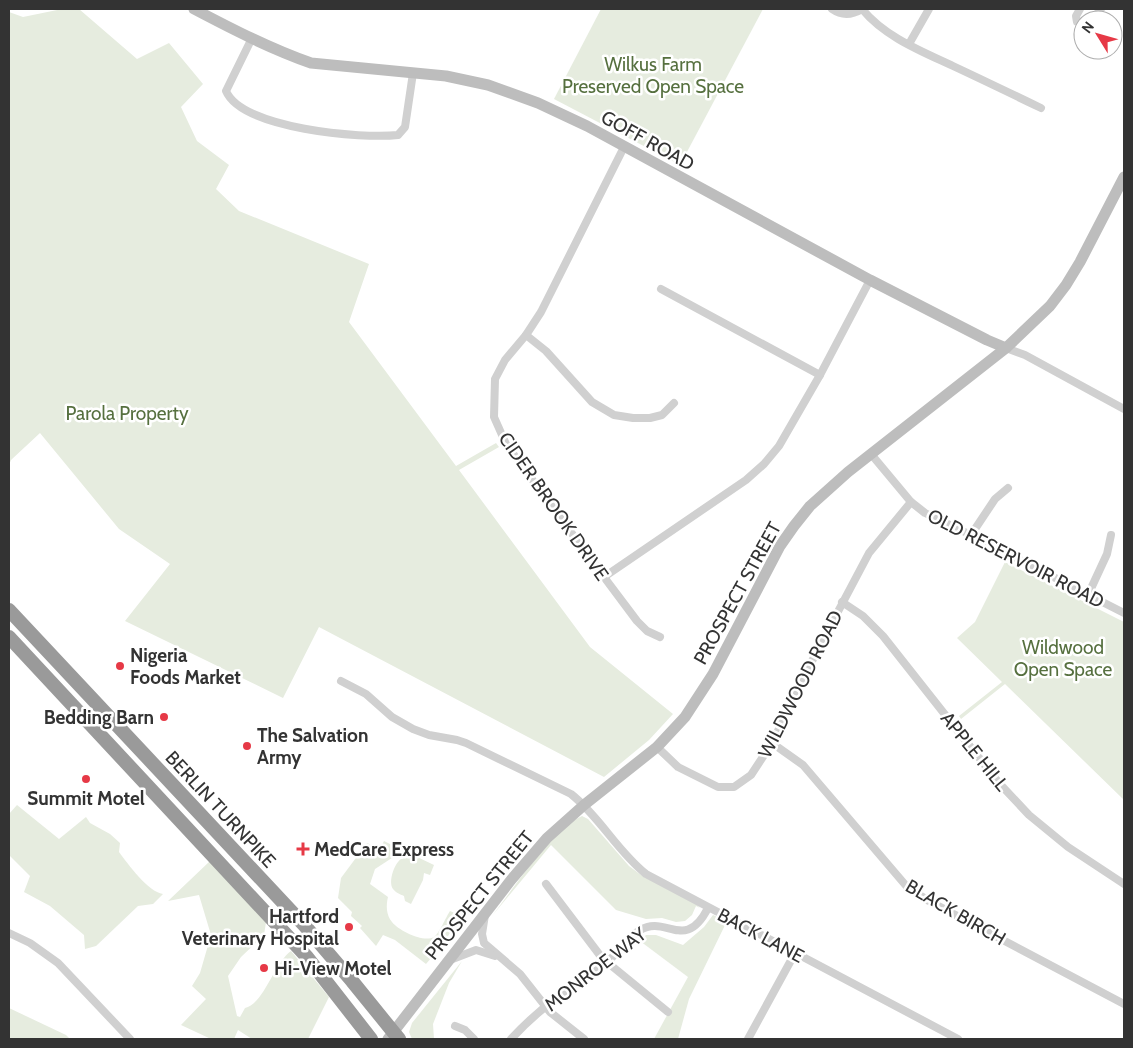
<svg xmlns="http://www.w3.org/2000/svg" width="1133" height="1048" font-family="Cabin,sans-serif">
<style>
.green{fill:#e6ecdf}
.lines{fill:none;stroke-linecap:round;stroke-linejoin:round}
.street{stroke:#d0d0d0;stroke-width:8}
.secondary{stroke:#bdbdbd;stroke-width:11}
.highway{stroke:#9a9a9a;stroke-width:14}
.poi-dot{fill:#e63946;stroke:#fff;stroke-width:2}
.labels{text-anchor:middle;stroke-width:5;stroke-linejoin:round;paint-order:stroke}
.park-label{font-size:19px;fill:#56703f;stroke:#fff}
.street-label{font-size:19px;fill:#333;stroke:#fff}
.poi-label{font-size:19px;font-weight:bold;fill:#333;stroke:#fff;text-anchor:start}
</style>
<rect width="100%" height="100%" fill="#fff"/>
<!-- green -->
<g class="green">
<path d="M 62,9 L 79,9 L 137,59 L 169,43 L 203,84 L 181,107 L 197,141 L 229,165 L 216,189 L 239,211 L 369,264 L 349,322 L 456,466 L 496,443 L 499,447 L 459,470 L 590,647 L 673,714 L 649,740 L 604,777 L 319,627 L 283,698 L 125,621 L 170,564 L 119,529 L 40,433 L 11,460 L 9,465 L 9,12 L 23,17 Z"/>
<path d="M 601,9 L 763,9 L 680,165 L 554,99 Z"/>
<path d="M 1005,562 L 1124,622 L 1124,800 L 1005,684 L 961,719 L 959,716 L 1002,682 L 957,638 L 975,622 Z"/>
<path d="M 17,805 L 59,839 L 86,817 L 90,823 L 110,834 L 120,843 L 119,852 C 128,864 148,892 163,894 L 153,904 L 138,906 L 96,946 L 85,949 L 84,935 L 50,906 L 24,892 L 30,876 L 9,855 L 9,814 Z"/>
<path d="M 582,816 L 588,819 L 629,866 L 641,875 L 696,904 L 700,908 L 696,906 L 692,915 L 685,921 L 676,922 L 662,918 L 646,919 L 616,910 L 551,845 L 492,916 C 513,889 553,829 582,816 Z"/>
<path d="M 384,841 L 394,846 L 398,854 L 375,869 L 370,884 L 388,897 C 386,905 386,915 392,922 C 399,931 424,943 434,937 C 439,934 446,917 450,911 L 457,914 C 453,934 439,949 426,964 L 395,940 L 383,935 L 376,946 L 360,928 L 362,926 L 351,916 L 352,912 L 338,898 L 341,878 L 367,843 L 380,849 Z"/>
<path d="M 413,855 L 434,865 L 430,875 L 424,873 L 423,880 L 411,904 L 405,901 L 404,896 C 400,894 396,893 393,889 C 388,882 394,864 401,859 C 405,857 409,856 413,855 Z"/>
<path d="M 210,861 L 266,922 L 264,935 L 241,957 L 228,976 L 237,1016 L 240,1017 L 245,1008 C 264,1004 274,963 291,951 L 329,997 L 308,1039 L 252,1039 L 238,1030 L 234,1039 L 211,1039 L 181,1025 L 206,999 L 192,986 L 200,973 L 211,935 L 199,895 L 168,901 Z"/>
<path d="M 713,915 L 727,921 L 689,999 L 678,1039 L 654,1039 L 688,977 L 640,941 L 646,935 L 656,935 L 683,945 L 704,927 Z"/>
<path d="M 462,961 L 449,983 L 433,1024 L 434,1039 L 412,1039 L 409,1032 L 412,1023 Z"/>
<path d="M 9,1008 L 66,1035 L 70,1039 L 9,1039 Z"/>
</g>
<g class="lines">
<!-- street -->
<g class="street">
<path d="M 832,9 C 842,16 852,15 862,9"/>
<path d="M 862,9 C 885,37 921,51 953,66 C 983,80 1012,94 1041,108"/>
<path d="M 1080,9 L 1076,16 L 1077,22 L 1083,25"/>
<path d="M 1092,20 L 1101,9"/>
<path d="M 252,38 L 226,91 C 242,129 362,139 398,135 L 405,127 L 413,73"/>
<path d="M 909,44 L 929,9"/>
<path d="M 624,147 L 541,312 L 526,335 L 505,360 L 495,379 L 494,417 L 506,444 L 604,577 L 637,621 L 647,631 L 660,637"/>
<path d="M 661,289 L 820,375"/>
<path d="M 526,335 L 546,351 L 592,402 L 614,415 L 633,418 L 650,418 L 662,415 L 674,403"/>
<path d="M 1006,348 L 1025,355 L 1124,409"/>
<path d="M 871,454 L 911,502 L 925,513 L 971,535 L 1124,613"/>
<path d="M 971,535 L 995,499 L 1008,488"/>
<path d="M 604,577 L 746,480 L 764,464 L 779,446 L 820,375 L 870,280"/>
<path d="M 1088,595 L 1107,554 L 1111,535"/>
<path d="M 842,602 L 863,616 L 883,636 L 999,783 L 1029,815 L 1068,847 L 1124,884"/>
<path d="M 341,681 L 366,694 L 392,717 L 413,729 L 429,735 L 457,740 L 466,743 L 571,794 C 600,817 617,851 646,874 L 958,1039"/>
<path d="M 772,743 L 803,765 L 908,888 L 929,901 L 1124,1004"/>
<path d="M 657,747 L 678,767 L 718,787 L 734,787 L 751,775 L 772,743 L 815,655 L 869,553 L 911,502"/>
<path d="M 546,884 L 602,958 L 668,1012"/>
<path d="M 485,915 L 482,934 L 484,943 L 520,974 L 550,1012 L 584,1039"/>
<path d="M 9,933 L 30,943 L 58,963 L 130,1039"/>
<path d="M 450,960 L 476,950 L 495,956"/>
<path d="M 455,1026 L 465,1030 L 474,1039"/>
<path d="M 511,1039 C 525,1024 540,1010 557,998 C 573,986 591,976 607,962 C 618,953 627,938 640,930 C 666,914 685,953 708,908"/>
<path d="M 748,1039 L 795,953"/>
</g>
<!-- secondary -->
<g class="secondary">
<path d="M 194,9 C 232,29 271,49 311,63 L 446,76 L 488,85 L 538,103 L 587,126 L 870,280 L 987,340 L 1006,348"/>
<path d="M 388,1039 L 511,880 L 547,838 L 584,805 L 657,747 L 685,717 L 713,674 L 780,546 L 794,526 L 810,506 L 848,472 L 1006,348 L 1050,306 L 1066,285 L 1080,262 L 1124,177"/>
</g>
<!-- highway -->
<g class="highway">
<path d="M 9,610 L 305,926 L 352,981 L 399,1039"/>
<path d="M 9,637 L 307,957 L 371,1039"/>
</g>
</g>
<!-- markers -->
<g class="poi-dot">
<circle cx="120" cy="666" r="5"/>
<circle cx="164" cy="717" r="5"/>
<circle cx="247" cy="746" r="5"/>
<circle cx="86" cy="779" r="5"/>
<path d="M300.5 841.5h5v5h5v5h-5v5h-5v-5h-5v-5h5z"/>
<circle cx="349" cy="927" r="5"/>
<circle cx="264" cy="968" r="5"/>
</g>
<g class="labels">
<!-- park labels -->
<g class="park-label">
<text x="653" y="71">Wilkus Farm<tspan x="653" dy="22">Preserved Open Space</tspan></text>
<text x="127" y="420">Parola Property</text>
<text x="1063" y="654">Wildwood<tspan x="1063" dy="22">Open Space</tspan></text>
</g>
<!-- street labels -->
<g class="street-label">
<text transform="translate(648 140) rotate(29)" y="7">GOFF ROAD</text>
<text transform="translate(554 506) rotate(55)" y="7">CIDER BROOK DRIVE</text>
<text transform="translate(1016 558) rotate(27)" y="7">OLD RESERVOIR ROAD</text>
<text transform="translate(737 593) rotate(-61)" y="7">PROSPECT STREET</text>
<text transform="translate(800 684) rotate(-63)" y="7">WILDWOOD ROAD</text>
<text transform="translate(975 751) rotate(51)" y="7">APPLE HILL</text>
<text transform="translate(221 809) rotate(47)" y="7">BERLIN TURNPIKE</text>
<text transform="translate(479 895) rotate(-51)" y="7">PROSPECT STREET</text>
<text transform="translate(956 912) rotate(30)" y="7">BLACK BIRCH</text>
<text transform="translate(761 935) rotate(28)" y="7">BACK LANE</text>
<text transform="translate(595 969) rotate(-38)" y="7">MONROE WAY</text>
</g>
<!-- poi labels -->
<g class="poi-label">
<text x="130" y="662">Nigeria<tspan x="130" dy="22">Foods Market</tspan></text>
<text x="154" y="724" text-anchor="end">Bedding Barn</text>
<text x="257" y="742">The Salvation<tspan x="257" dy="22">Army</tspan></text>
<text x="86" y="805" text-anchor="middle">Summit Motel</text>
<text x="314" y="856">MedCare Express</text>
<text x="339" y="923" text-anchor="end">Hartford<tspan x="339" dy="22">Veterinary Hospital</tspan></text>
<text x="274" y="975">Hi-View Motel</text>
</g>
</g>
<!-- border -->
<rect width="1133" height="1048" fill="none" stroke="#333333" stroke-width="20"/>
<!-- north arrow -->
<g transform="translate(1098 35) rotate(307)"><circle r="24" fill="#ffffff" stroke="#adadad"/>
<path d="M0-4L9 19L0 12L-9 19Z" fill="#e63946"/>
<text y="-8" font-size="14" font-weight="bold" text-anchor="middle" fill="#333333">N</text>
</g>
</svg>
